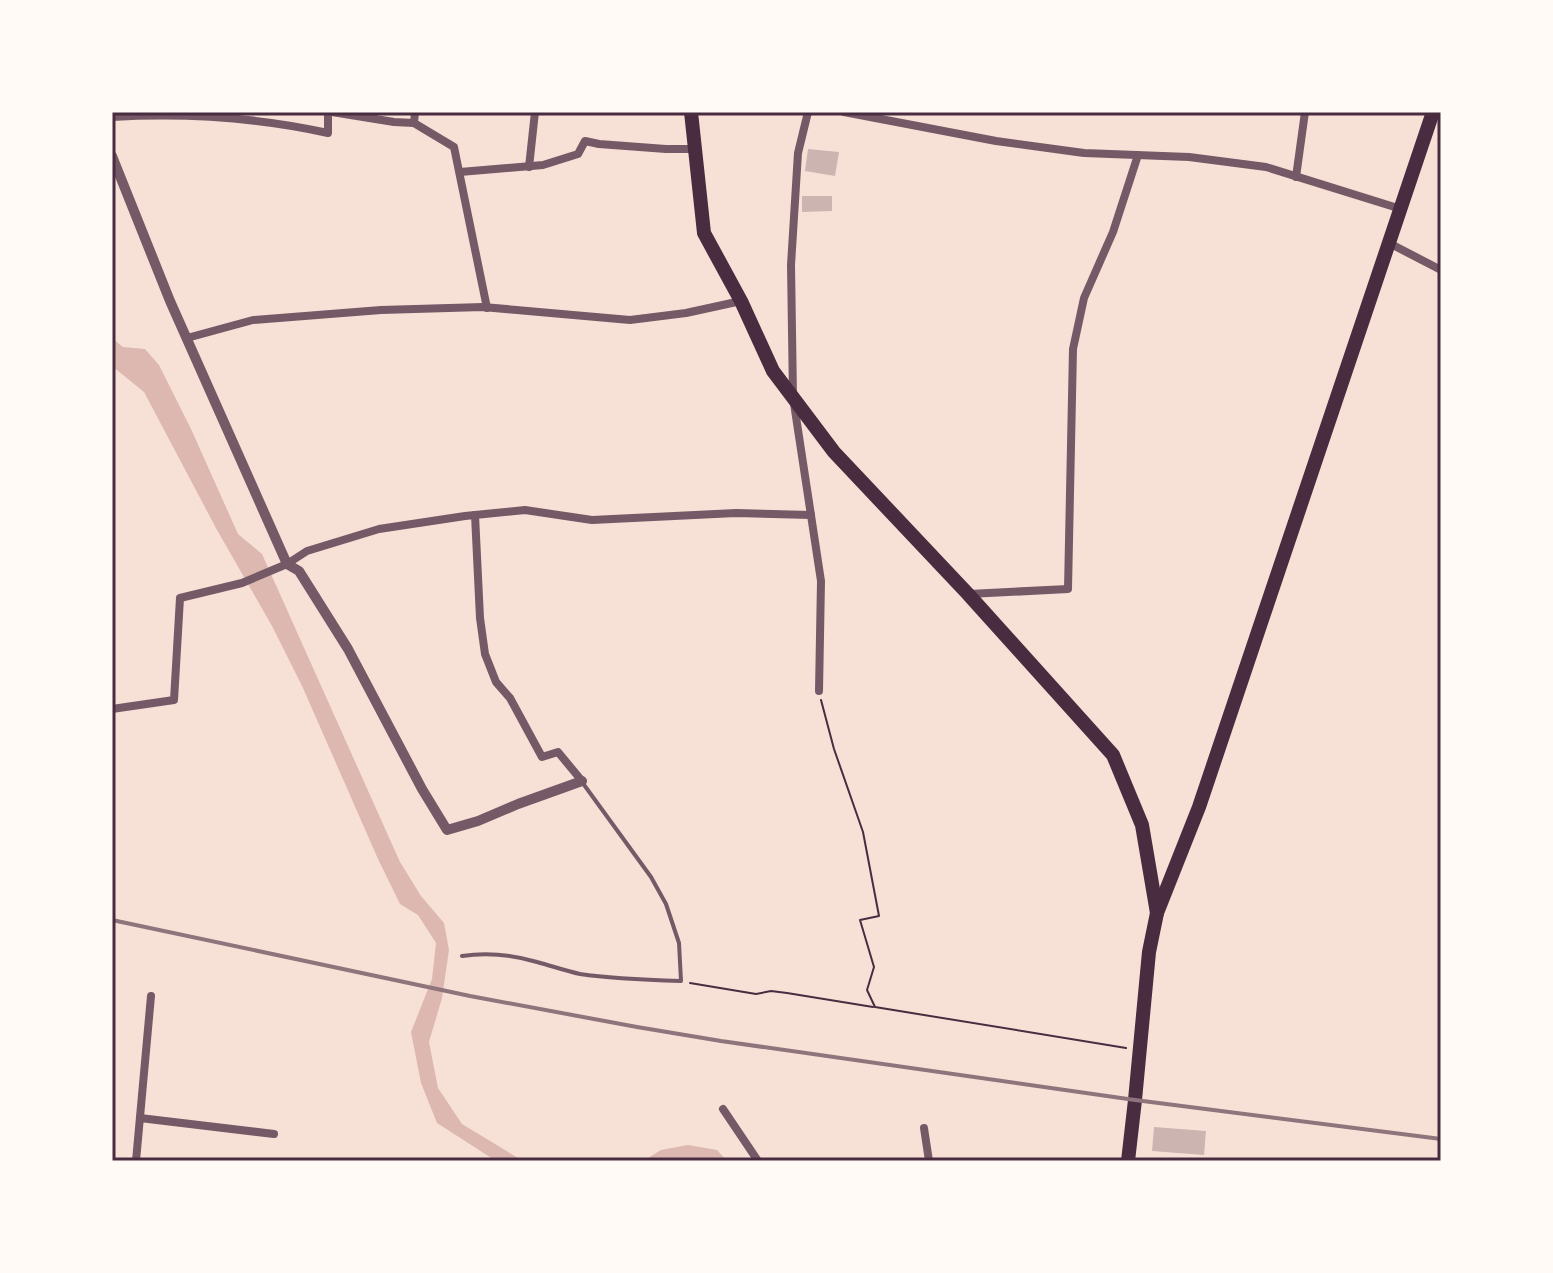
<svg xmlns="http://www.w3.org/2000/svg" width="1553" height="1273" font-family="'Roboto Serif',serif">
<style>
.water{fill:#dcb8b0}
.building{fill:#ccb4b1}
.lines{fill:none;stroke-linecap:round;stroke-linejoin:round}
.path{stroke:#4a2c40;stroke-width:2}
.service{stroke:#755966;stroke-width:4}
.minor{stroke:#755966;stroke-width:8}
.tertiary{stroke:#755966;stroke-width:10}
.primary{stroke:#4a2c40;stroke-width:14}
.rail{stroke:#8f747c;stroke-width:4}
.neatline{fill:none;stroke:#4a2c40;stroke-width:3}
</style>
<rect width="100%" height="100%" fill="#f7e1d7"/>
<!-- water -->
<g class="water">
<path d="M 112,338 L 123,347 L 145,349 L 159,365 L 191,429 L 238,534 L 262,554 L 400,862 L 421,896 L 444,923 L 449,950 L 442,998 L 429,1042 L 438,1088 L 462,1124 L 523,1161 L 496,1161 L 437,1123 L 421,1083 L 411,1032 L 432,979 L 436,943 L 418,915 L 400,904 L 378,859 L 303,688 L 272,626 L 217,530 L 144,392 L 112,366 Z"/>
<path d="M 688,1145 L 717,1150 L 727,1161 L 672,1159 L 667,1161 L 643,1161 L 661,1150 Z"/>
</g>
<!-- building -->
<g class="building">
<path d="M 808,149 L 839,152 L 835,176 L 805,171 Z"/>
<path d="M 802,196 L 832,196 L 832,211 L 802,212 Z"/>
<path d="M 1154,1127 L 1206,1131 L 1204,1155 L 1152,1151 Z"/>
</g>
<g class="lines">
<!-- path -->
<g class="path">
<path d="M 821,700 L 834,749 L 863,832 L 879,916 L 860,920 L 874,967 L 867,990 L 875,1007 L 1126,1048"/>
<path d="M 690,983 L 756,994 L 771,991 L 787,993 L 873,1007"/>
</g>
<!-- service -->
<path class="service" d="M 462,956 C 488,952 513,955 537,962 C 552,966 566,971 580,974 C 613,979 647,980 681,981 L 679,943 L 666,904 L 651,877 L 582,782"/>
<!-- minor -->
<g class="minor">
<path d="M 332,112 L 394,122 L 414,123"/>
<path d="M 415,112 L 414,123 L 454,147 L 487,308"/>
<path d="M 808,112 L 798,153 L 791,265 L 793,397 L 821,581 L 819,691"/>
<path d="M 844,112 L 996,141 L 1084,153 L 1189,157 L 1266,167 L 1401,209"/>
<path d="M 112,117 C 185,113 256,117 328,133 L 328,112"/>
<path d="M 529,167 L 535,112"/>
<path d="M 460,172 L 543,165 L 578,154 L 585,141 L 599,144 L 666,149 L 695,149"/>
<path d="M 1296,177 L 1305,112"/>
<path d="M 1389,243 L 1441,270"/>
<path d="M 187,338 L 253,320 L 381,310 L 483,307 L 630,320 L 686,313 L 741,301"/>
<path d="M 475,515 L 480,618 L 485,654 L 496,682 L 510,698 L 542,757 L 558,752 L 582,781"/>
<path d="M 969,594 L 1068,589 L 1073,349 L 1084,298 L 1113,232 L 1138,155"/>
<path d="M 112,709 L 174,700 L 180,598 L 242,583 L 287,564 L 307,551 L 379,529 L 465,516 L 525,510 L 592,520 L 736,513 L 811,515"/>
<path d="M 723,1109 L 758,1161"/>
<path d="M 140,1118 L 274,1134"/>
<path d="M 924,1128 L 929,1161"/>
<path d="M 136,1161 L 151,996"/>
</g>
<!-- tertiary -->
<path class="tertiary" d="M 112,156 L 170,301 L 287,564 L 299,571 L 348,649 L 422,789 L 447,830 L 478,821 L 518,804 L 582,781"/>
<!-- primary -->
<g class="primary">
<path d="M 691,112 L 704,233 L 741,301 L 773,371 L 834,452 L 968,594 L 1113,755 L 1142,825 L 1157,913"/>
<path d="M 1128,1161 L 1135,1100 L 1149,952 L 1157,913 L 1199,807 L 1433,112"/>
</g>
<!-- rail -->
<path class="rail" d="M 112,920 L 470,996 L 637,1027 L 721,1041 L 1135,1100 L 1441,1139"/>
</g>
<!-- border -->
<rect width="1553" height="1273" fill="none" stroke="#fffaf5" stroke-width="228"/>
<rect x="114" y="114" width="1325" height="1045" class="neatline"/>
</svg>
